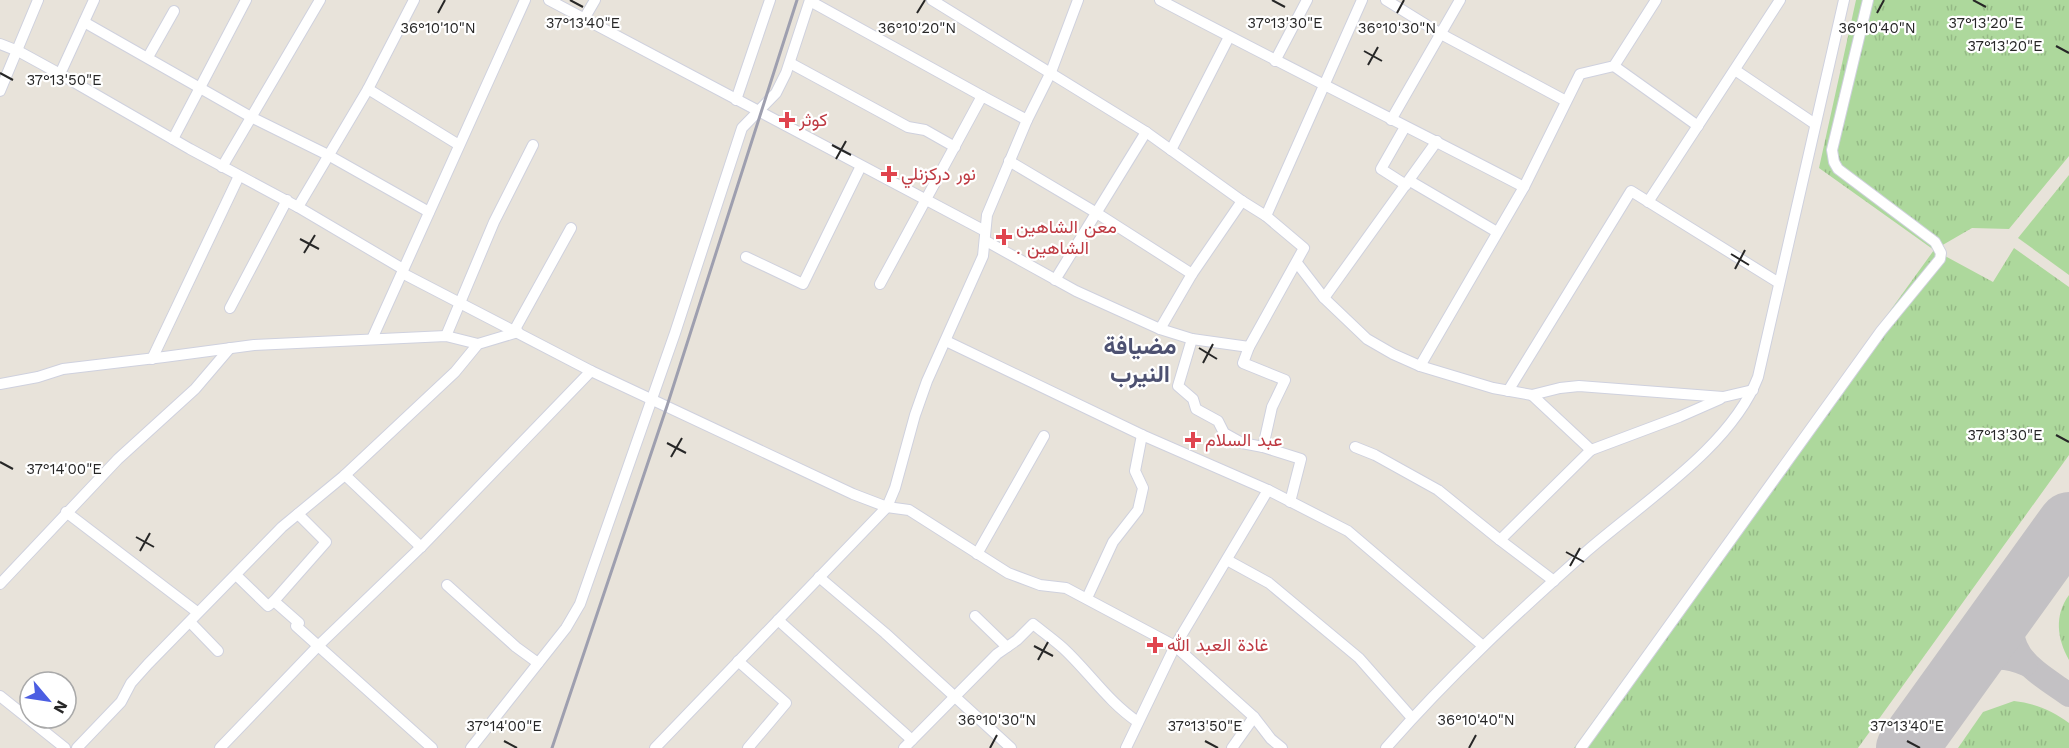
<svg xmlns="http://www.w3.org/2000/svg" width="2069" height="748" font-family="'Work Sans',Vazirmatn,sans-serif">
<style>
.grass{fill:url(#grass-tufts)}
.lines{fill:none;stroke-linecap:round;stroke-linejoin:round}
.taxiway{stroke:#c3c1c4;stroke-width:24}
.runway{stroke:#c3c1c4;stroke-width:62}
.minor-casing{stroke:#cfd1de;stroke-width:12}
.minor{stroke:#fff;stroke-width:10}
.rail{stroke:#9e9faf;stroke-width:3}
.ticks{fill:none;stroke:#272727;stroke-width:2}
.health-dot{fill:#e0444e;stroke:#fff;stroke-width:2}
.labels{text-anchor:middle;stroke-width:4.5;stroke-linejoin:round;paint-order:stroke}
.health-label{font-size:18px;fill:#be3a42;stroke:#fff;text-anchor:start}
.district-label{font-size:24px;font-weight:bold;fill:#4d5171;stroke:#fff}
.ticks-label{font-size:15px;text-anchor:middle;fill:#272727;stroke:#fff;stroke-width:4.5;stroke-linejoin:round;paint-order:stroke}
</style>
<defs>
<pattern id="grass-tufts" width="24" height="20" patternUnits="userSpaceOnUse" patternTransform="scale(1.5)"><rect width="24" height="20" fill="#add89c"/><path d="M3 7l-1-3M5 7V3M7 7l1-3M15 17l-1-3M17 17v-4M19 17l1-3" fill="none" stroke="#95b986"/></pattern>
</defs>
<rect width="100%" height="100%" fill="#e8e3da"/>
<!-- grass -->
<g class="grass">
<path d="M 1856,0 L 2069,0 L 2069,156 L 2009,229 L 1972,228 L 1934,250 L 1993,282 L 2014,248 L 2069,287 L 2069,455 L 1858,748 L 1574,748 L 1934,250 L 1819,168 Z"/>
<path d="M 2069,175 L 2069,275 L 2018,238 Z"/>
<path d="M 2069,595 L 2069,660 C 2057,639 2054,615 2069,595 Z"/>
<path d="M 2014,701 C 2034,703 2053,711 2069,723 L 2069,748 L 1958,748 L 1983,712 Z"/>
</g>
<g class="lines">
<!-- taxiway -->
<g class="taxiway">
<path d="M 2012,603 C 2004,656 2031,668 2069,695"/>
<path d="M 1967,666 C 1991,657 2001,654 2026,664"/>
</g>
<!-- runway -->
<path class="runway" d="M 1907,748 L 2069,523"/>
<!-- minor casing -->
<g class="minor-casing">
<g id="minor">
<path d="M 549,0 L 985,231"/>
<path d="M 932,0 L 1146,132 L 1242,201 L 1266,216 L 1304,248 L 1249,347 L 1243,363 L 1285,380 L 1272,407 L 1263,447"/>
<path d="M 1160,0 C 1281,64 1403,124 1524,187"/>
<path d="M 1386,0 L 1441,34 L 1566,101"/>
<path d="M 810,1 L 982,96"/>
<path d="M 584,19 L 595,0"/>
<path d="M 84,22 L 251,117 L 328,155 L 429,212"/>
<path d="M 0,44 L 18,51 L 60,74 L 190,149 L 298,207 L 403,269"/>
<path d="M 148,57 L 174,11"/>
<path d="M 1275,61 L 1307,0"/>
<path d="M 790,63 L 908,127 L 925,130 L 955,147"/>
<path d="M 1614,66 L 1698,126"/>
<path d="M 1735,70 L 1815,124"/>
<path d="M 60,74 L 94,0"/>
<path d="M 368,89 L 459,145"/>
<path d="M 0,91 L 38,0"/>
<path d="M 736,100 L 770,0"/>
<path d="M 1391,120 L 1460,0"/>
<path d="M 1405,127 L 1381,169 L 1406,185"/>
<path d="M 173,139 L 246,0"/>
<path d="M 1171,150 L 1229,37"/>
<path d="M 1009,161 L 1095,212 L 1192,274"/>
<path d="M 222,167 L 320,0"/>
<path d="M 1410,181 L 1497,232"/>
<path d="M 1648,202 L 1780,0"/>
<path d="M 298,207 L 368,89 L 414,0"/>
<path d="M 1266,216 L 1362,0"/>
<path d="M 986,241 L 1076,291 L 1160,329 L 1192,339 L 1249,347"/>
<path d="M 746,257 L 803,284 L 861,166"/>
<path d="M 1297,263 L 1324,298 L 1367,339 L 1393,354 L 1420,366 L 1493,388 L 1532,395 L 1560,388 L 1579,386 L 1723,397 L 1753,390"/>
<path d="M 402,273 L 591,371 L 853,494 L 887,507 L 909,510 L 1008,573 L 1040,585 L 1066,588 L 1175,646 L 1254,717 L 1271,739 L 1282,748"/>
<path d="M 1055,280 L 1146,132"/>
<path d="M 880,284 L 982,96 L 1027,120"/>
<path d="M 1324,298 L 1437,141"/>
<path d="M 230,308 L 287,200"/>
<path d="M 1160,329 L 1192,274 L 1242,201"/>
<path d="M 514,331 L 571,228"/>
<path d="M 446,336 L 494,222 L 533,145"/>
<path d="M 372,339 L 525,0"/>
<path d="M 1192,339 L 1178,386 L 1193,399 L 1196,409 L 1218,421 L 1224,433 L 1242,443 L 1263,447 L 1301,459 L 1290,502"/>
<path d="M 946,341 L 1142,435 L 1268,490 L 1348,531 L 1483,646"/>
<path d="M 152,359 L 239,176"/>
<path d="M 1420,366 L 1524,187 L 1580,74 L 1614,66 L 1656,0"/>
<path d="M 0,384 L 38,377 L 63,369 L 164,357 L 254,345 L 446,336 L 478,344"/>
<path d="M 1508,391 L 1631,191 L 1779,283"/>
<path d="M 1532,395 L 1591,450"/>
<path d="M 1355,447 L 1375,455 L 1438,490 L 1500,540 L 1554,581"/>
<path d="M 345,475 L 421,547"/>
<path d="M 66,512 L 197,612"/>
<path d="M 1500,540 L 1591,450 L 1679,417 L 1720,399"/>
<path d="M 977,554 L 1044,436"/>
<path d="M 1227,560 L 1269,583 L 1359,658 L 1412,718"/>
<path d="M 236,575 L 268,606 L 274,601 L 299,623 L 296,626 L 432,748"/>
<path d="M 819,577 L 885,633 L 1011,748"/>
<path d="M 0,584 L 118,459 L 195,389 L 230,348"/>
<path d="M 447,585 L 516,647 L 538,663"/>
<path d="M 1087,598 L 1113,542 L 1138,510 L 1143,488 L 1135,471 L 1142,435"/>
<path d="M 274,601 L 326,542 L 298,514"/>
<path d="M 975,616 L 1007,647"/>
<path d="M 778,620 L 912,740"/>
<path d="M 190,622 L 218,651"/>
<path d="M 738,661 L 786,703 L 748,748"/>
<path d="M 0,696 L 65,748"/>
<path d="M 77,748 L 121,702 L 131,683 L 148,664 L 282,527 L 345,475 L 455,372 L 478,344 L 518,332"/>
<path d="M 220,748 L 319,645 L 421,547 L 591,371"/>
<path d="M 471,748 L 566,628 L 580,604 L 675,333 L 742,128 L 776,93 L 786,73 L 810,0"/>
<path d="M 655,748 L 887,507 L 895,488 L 915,415 L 927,381 L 983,256 L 987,215 L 1027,120 L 1051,72 L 1078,0"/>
<path d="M 904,748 L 997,654 L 1017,640 L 1033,624 C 1043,632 1054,640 1063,648 C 1089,672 1108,702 1138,722"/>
<path d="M 1126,748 L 1175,646 L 1268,490"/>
<path d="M 1232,748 L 1254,717"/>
<path d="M 1386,748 C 1448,677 1517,613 1587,551 C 1643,502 1731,447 1758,377 L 1844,0"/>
<path d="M 1581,748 L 1881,331 L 1940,259 L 1941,253 L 1935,242 L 1838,169 L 1834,162 L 1832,150 L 1868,0"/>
</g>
</g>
<!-- minor -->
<use href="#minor" class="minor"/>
<!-- rail -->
<path class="rail" d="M 552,748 L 667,406 L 797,0"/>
</g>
<!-- ticks -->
<path class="ticks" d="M 570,0 L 583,7M 1272,0 L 1285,7M 1973,0 L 1986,7M 438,13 L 445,0M 917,13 L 925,0M 1397,13 L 1404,0M 1877,13 L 1884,0M 2056,46 L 2069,53M 1364,51 L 1382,61M 1368,65 L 1378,47M 0,73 L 13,80M 832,145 L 851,155M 836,159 L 846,141M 300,239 L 319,249M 304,253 L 315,235M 1731,254 L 1749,265M 1735,269 L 1745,250M 1199,348 L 1217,359M 1203,363 L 1213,344M 2056,435 L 2069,442M 667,443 L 686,453M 671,457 L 682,438M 0,462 L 13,469M 136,537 L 154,547M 140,551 L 150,533M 1566,552 L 1584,562M 1570,566 L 1580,548M 1034,646 L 1053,656M 1038,660 L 1048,642M 504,741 L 517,748M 1205,741 L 1218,748M 1907,741 L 1920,748M 990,748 L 997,735M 1469,748 L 1476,735"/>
<!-- markers -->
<g class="health-dot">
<path d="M784 111h6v6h6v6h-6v6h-6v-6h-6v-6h6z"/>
<path d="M886 165h6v6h6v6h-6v6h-6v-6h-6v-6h6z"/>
<path d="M1001 228h6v6h6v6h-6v6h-6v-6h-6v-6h6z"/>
<path d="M1190 431h6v6h6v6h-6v6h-6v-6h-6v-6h6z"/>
<path d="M1152 636h6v6h6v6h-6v6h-6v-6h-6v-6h6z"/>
</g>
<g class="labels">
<!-- health labels -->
<g class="health-label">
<text x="799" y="126">كوثر</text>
<text x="901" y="180">نور دركزنلي</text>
<text x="1016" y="233">معن الشاهين<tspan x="1016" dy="21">. الشاهين</tspan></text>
<text x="1205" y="446">عبد السلام</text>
<text x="1167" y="651">غادة العبد الله</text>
</g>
<!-- district labels -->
<g class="district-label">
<text x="1140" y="354">مضيافة<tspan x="1140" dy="28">النيرب</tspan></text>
</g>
</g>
<g class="ticks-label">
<text x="583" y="28">37°13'40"E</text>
<text x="1285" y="28">37°13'30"E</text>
<text x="1986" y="28">37°13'20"E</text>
<text x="438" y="33">36°10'10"N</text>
<text x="917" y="33">36°10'20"N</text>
<text x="1397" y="33">36°10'30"N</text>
<text x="1877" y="33">36°10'40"N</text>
<text x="2005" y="51">37°13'20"E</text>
<text x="64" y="85">37°13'50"E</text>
<text x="2005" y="440">37°13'30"E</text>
<text x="64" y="474">37°14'00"E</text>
<text x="997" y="725">36°10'30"N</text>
<text x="1476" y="725">36°10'40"N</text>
<text x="504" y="731">37°14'00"E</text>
<text x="1205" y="731">37°13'50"E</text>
<text x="1907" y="731">37°13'40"E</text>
</g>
<!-- north arrow -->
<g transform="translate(48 700) rotate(119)"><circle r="28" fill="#ffffff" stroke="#a9a9a9" stroke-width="1.5"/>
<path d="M0-4.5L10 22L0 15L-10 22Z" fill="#4c5ee2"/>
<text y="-9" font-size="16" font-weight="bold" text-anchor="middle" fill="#272727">N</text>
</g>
</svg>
